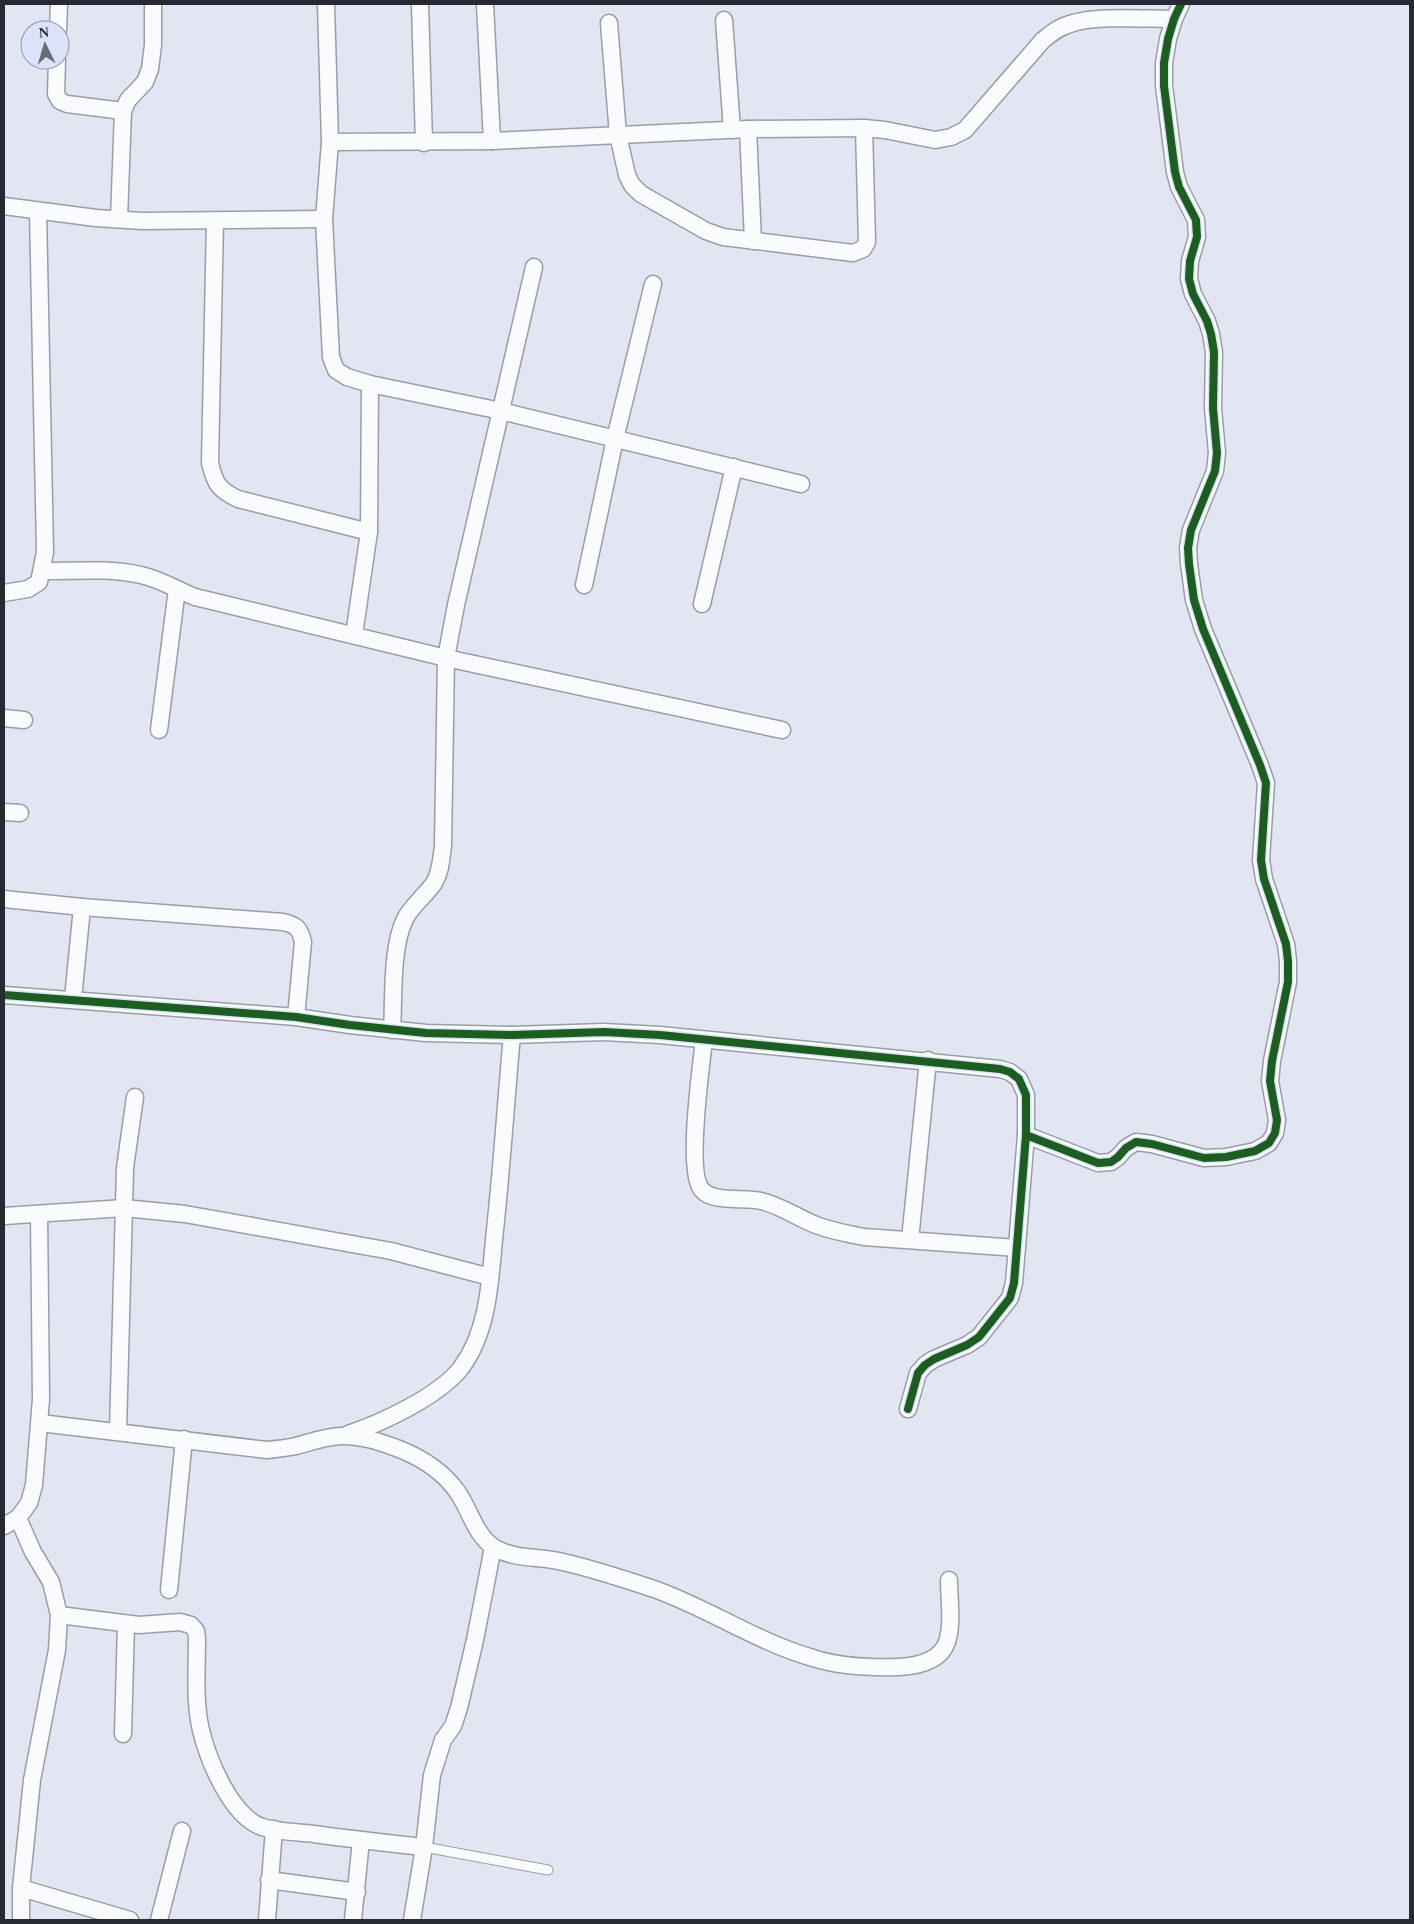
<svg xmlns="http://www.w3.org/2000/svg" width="1414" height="1924" font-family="'Times New Roman',serif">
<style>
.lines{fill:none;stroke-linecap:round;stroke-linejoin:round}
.service-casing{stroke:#9a9da6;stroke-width:11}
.minor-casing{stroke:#9a9da6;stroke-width:19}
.service{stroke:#fafbfd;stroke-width:9}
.minor{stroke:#fafbfd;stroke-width:16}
.cycleway-casing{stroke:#dbe3f8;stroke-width:11}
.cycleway{stroke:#1b5e20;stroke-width:8}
</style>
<rect width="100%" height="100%" fill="#e1e6f2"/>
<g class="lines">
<!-- service casing -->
<g class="service-casing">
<path id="service" d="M 424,1847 L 548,1870"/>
</g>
<!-- minor casing -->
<g class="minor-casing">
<g id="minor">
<path d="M 326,4 L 330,142 L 324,219 L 331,357 L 336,370 L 347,377 L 370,384 L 501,411 L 801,484"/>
<path d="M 420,4 L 424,143"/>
<path d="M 485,4 L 492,141"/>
<path d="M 724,20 L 732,130"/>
<path d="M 609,23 L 618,135 L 627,175 L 632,185 L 641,194 L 706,231 L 723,237 L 853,253 L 863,249 L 867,242 L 864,128"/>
<path d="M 58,30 L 59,4"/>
<path d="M 57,60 L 56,94 L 60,101 L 67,104 L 123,111"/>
<path d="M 748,129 L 753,241"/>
<path d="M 330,142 L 492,141 L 748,129 L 864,128 L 885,130 L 935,140 L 951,137 L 965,130 L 1043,40 C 1052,33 1059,27 1070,24 C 1093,15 1147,19 1174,19"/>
<path d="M 4,206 L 96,218 L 142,221 L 324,219"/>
<path d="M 119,219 L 123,111 L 128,100 L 145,82 L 150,69 L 153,45 L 153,4"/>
<path d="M 215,221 L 210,463 C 215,484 219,490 238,499 L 369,532"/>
<path d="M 43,571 C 75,571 109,568 141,575 C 160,579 177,590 195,597 L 446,658 L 782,730"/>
<path d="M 584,585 L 615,439 L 653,284"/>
<path d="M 4,593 L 28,589 L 39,582 L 45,552 L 38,211"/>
<path d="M 702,604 L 734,467"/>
<path d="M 354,635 L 369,532 L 370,384"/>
<path d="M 4,718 L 24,720"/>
<path d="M 159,730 L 177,589"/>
<path d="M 4,812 L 20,813"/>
<path d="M 4,899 L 82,907 L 283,922 C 296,925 300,928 303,942 L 296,1017"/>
<path d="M 4,995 L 296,1017 L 350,1025 L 426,1033 L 512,1035 L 604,1032 L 660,1035 L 1000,1069 L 1010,1072 L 1019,1079 L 1026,1095 L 1026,1135 L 1014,1283 L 1010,1298 L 979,1337 L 967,1345 L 934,1359 L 925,1365 L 918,1373 L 908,1409"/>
<path d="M 73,999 L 82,907"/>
<path d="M 392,1030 C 394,998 391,947 405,919 C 412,905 425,896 434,883 C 441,872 441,859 443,846 L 446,658 L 456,605 L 534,267"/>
<path d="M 704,1040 C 701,1067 686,1173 702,1190 C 713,1203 745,1197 761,1201 C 780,1205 798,1218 816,1225 C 832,1231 848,1234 864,1237 L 1017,1248"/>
<path d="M 1026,1135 L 1098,1163 L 1111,1162 L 1118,1157 L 1126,1148 L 1136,1142 L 1152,1144 L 1204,1158 L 1226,1157 L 1255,1151 L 1269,1143 L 1275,1133 L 1277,1120 L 1270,1081 L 1272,1061 L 1288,982 L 1288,961 L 1286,944 L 1264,879 L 1261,860 L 1266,783 L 1260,765 L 1203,629 L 1194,600 L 1189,564 L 1188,548 L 1191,530 L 1215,471 L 1217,453 L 1213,408 L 1214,352 L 1211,334 L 1207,321 L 1193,294 L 1189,279 L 1190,261 L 1197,237 L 1196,220 L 1179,187 L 1175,172 L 1164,86 L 1164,63 L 1168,39 L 1174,19 L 1181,4"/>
<path d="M 4,1216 L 124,1208 L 185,1214 L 391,1251 L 490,1277"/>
<path d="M 910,1240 L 928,1060"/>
<path d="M 40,1423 L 267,1450 C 277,1449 287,1448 296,1446 C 311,1442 324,1437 340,1436 C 361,1435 385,1443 404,1451 C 425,1460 442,1471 456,1490 C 470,1508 474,1535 495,1548 C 516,1560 540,1556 563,1562 C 594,1569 624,1579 654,1589 C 708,1608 757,1642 813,1658 C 841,1667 870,1668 899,1667 C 917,1666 940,1662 947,1642 C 953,1624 949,1599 949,1580"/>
<path d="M 118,1431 L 125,1168 L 135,1097"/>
<path d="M 348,1434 C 382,1423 439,1396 461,1368 C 490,1329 490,1277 495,1230 C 502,1165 506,1100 512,1035"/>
<path d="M 18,1518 L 33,1552 L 51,1582 L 59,1615 L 57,1650 L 32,1780 L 21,1888 L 21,1920"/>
<path d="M 4,1526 L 18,1518 L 29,1503 L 34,1485 L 41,1399 L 39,1214"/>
<path d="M 169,1590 L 184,1439"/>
<path d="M 59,1615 L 139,1625 L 180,1622 L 191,1625 L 196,1631 L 197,1639 C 197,1669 194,1701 201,1730 C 208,1760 231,1816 262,1827 C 278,1832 298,1832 314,1834 C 351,1839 387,1843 424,1847"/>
<path d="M 123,1734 L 126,1624"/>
<path d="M 269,1880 L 357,1892"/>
<path d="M 21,1888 L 130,1920"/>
<path d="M 159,1920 L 182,1831"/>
<path d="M 267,1920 L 274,1829"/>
<path d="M 353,1920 L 361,1840"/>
<path d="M 412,1920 L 424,1847 L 432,1775 L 443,1740 L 453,1726 L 459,1708 L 475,1640 L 493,1547"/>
</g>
</g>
<!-- service -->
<use href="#service" class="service"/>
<!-- minor -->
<use href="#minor" class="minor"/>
<!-- cycleway casing -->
<g class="cycleway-casing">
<g id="cycleway">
<path d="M 4,995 L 296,1017 L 350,1025 L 426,1033 L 512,1035 L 604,1032 L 660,1035 L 1000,1069 L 1010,1072 L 1019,1079 L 1026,1095 L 1026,1135 L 1014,1283 L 1010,1298 L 979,1337 L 967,1345 L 934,1359 L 925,1365 L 918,1373 L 908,1409"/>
<path d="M 1026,1135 L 1098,1163 L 1111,1162 L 1118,1157 L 1126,1148 L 1136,1142 L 1152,1144 L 1204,1158 L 1226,1157 L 1255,1151 L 1269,1143 L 1275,1133 L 1277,1120 L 1270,1081 L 1272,1061 L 1288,982 L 1288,961 L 1286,944 L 1264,879 L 1261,860 L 1266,783 L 1260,765 L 1203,629 L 1194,600 L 1189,564 L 1188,548 L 1191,530 L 1215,471 L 1217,453 L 1213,408 L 1214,352 L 1211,334 L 1207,321 L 1193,294 L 1189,279 L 1190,261 L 1197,237 L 1196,220 L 1179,187 L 1175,172 L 1164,86 L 1164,63 L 1168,39 L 1174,19 L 1181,4"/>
</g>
</g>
<!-- cycleway -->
<use href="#cycleway" class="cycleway"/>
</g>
<!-- border -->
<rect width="1414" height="1924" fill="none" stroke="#272a32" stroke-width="10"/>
<!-- north arrow -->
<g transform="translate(45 45) rotate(355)"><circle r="24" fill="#dbe3f8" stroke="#9399a9"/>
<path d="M0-4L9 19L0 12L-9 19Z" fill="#686c75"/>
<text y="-8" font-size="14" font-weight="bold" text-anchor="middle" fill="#272a32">N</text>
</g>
</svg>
